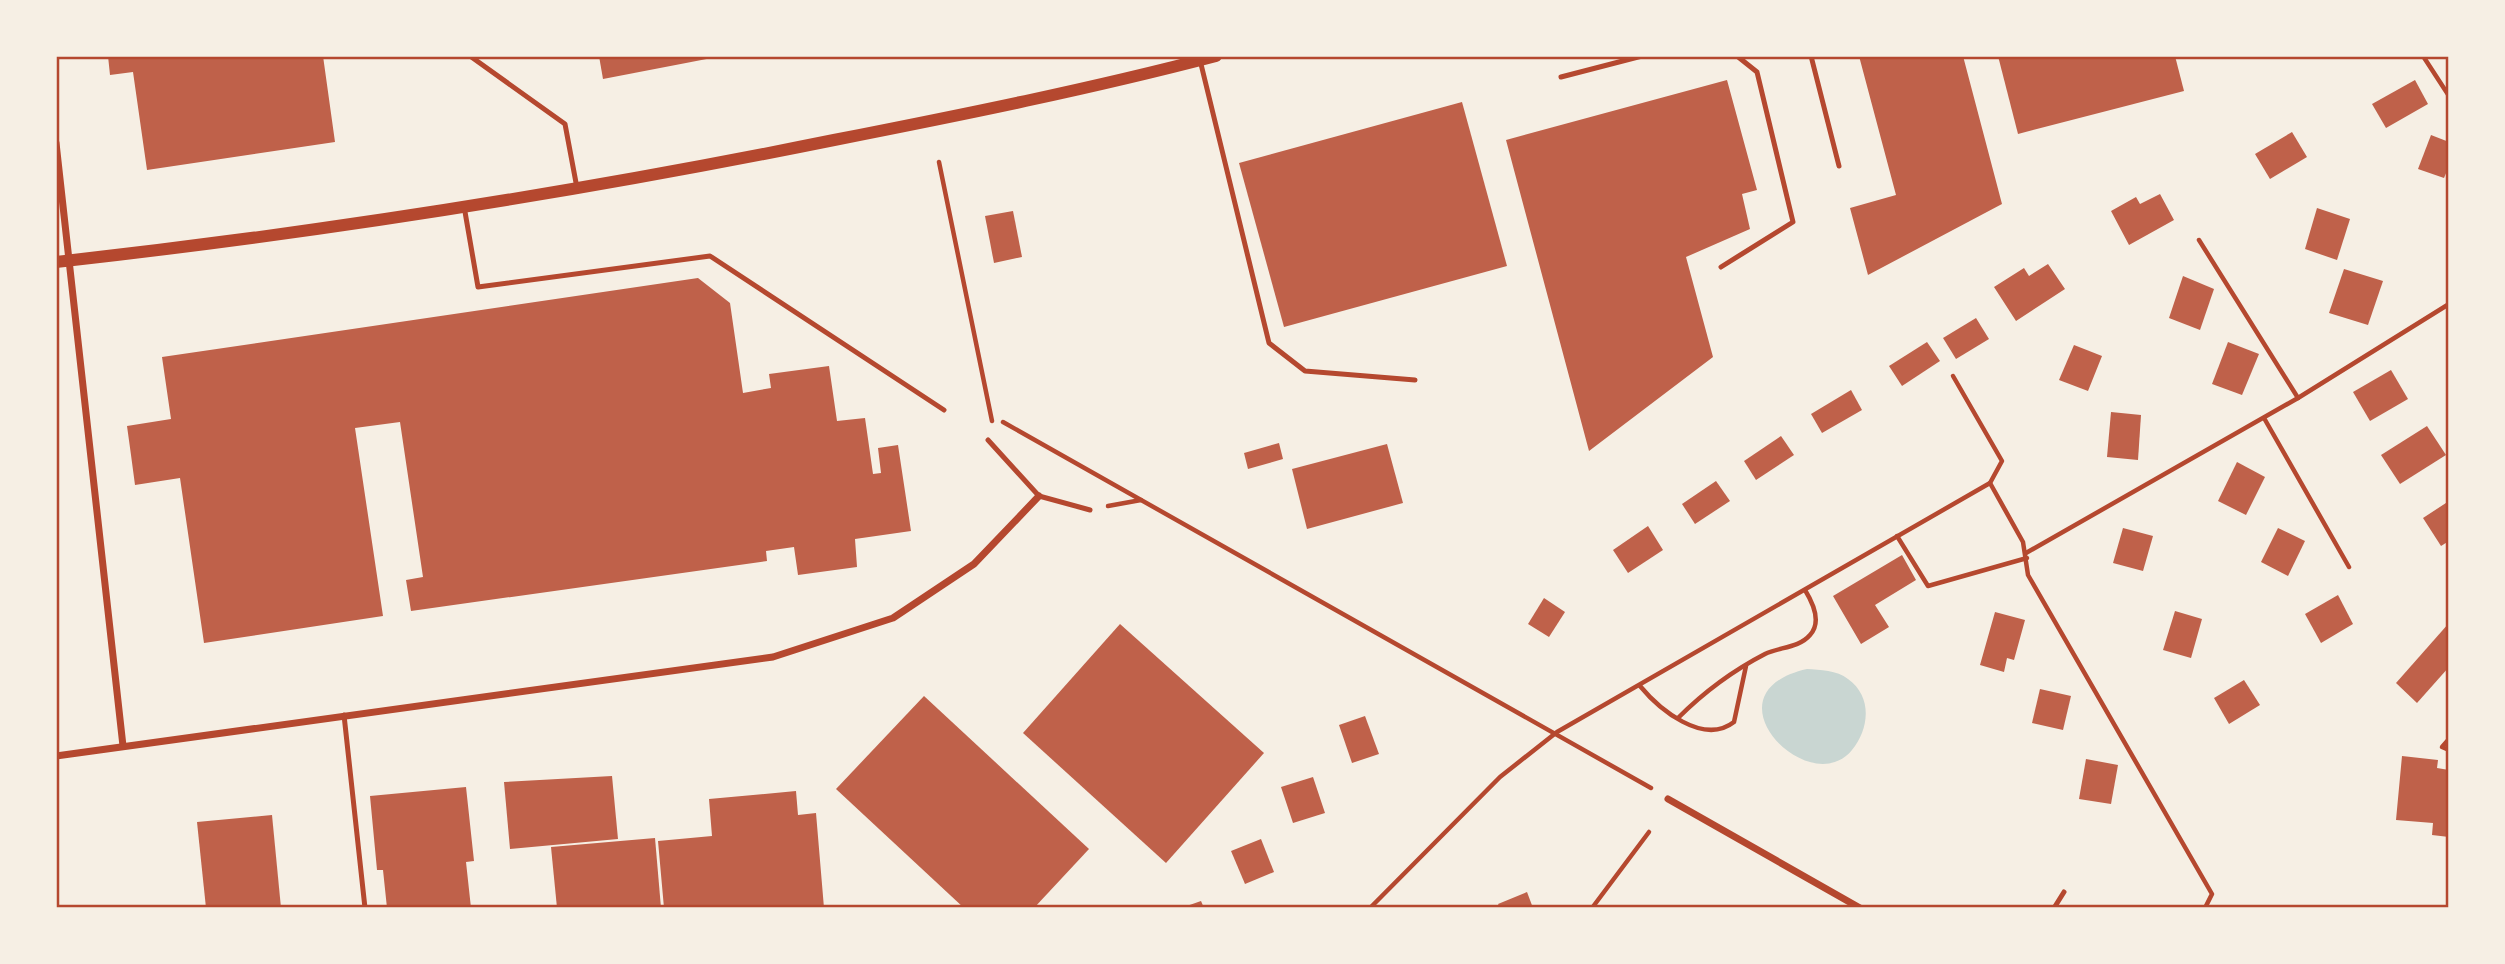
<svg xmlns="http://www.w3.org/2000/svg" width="2505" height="964" font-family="'Fira Sans Condensed',sans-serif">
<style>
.water{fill:#c9d6d2}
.building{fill:#bf614a}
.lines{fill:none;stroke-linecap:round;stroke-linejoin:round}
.path{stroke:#b5482f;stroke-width:4.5}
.service{stroke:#b5482f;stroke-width:5}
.minor{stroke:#b5482f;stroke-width:7}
.tertiary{stroke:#b5482f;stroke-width:12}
.neatline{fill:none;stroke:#b5482f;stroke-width:2.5}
</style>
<rect width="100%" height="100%" fill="#f6efe4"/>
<!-- water -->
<path class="water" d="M 1807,669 C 1820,670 1837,670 1848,679 C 1873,697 1869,729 1852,750 C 1810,802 1701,693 1807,669 Z"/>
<!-- building -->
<g class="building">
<path d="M 108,56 L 323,56 L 335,142 L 147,170 L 133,72 L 110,75 Z"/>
<path d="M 599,56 L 717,56 L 717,57 L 603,79 Z"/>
<path d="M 1859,56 L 1963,56 L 2002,204 L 1868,275 L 1850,208 L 1896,195 Z"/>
<path d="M 1998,56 L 2175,56 L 2184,91 L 2018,134 Z"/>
<path d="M 1727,80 L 1757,190 L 1742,194 L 1750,229 L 1686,257 L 1713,357 L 1589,451 L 1506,140 Z"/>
<path d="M 2415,80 L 2428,104 L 2386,128 L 2372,104 Z"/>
<path d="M 1462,102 L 1507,266 L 1284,327 L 1239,163 Z"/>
<path d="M 2292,132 L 2307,157 L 2270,179 L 2255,154 Z"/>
<path d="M 2431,135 L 2449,142 L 2449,166 L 2444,178 L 2418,169 Z"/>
<path d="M 2160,194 L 2174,220 L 2129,245 L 2111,211 L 2136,197 L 2140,204 Z"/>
<path d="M 2317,208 L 2350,219 L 2337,260 L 2305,249 Z"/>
<path d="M 1013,211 L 1022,257 L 994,263 L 985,216 Z"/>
<path d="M 2048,264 L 2065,289 L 2016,321 L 1994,287 L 2024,268 L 2029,276 Z"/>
<path d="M 2344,269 L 2383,281 L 2368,325 L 2329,313 Z"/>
<path d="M 2183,276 L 2214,289 L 2200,330 L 2169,318 Z"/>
<path d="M 698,278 L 730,303 L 743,393 L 771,388 L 769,374 L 829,366 L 837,421 L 865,418 L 873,474 L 881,473 L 878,448 L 898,445 L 911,531 L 855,539 L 857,567 L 798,575 L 794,547 L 766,551 L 767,561 L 411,611 L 406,580 L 423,577 L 400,422 L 355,428 L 383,616 L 204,643 L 180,478 L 135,485 L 131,455 L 127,426 L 171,419 L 162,357 Z"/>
<path d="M 1976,318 L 1989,339 L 1956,359 L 1943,338 Z"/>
<path d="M 1927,342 L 1940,361 L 1902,386 L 1889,366 Z"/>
<path d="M 2228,342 L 2259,354 L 2242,395 L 2212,384 Z"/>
<path d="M 2074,345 L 2102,356 L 2088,391 L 2059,380 Z"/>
<path d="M 2391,370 L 2408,399 L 2370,421 L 2353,392 Z"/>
<path d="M 1851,390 L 1862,410 L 1822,433 L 1811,414 Z"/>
<path d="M 2111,412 L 2141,415 L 2138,460 L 2107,457 Z"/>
<path d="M 2427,426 L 2446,455 L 2400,484 L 2381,455 Z"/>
<path d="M 1781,436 L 1794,455 L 1756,480 L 1744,461 Z"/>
<path d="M 1279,443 L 1283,459 L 1248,469 L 1244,453 Z"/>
<path d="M 1387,444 L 1403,503 L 1307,529 L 1292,469 Z"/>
<path d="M 2237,462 L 2265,477 L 2246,515 L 2218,501 Z"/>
<path d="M 1716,481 L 1730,501 L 1695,524 L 1682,504 Z"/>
<path d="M 2449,501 L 2449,541 L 2441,546 L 2423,518 Z"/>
<path d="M 1648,526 L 1663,550 L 1628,573 L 1613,550 Z"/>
<path d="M 2123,528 L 2153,536 L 2143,571 L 2113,563 Z"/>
<path d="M 2278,528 L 2305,541 L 2288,576 L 2261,562 Z"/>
<path d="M 1902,555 L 1916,580 L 1875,605 L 1889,627 L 1861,644 L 1833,596 Z"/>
<path d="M 2338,595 L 2353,624 L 2321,643 L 2305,614 Z"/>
<path d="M 1544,598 L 1565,612 L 1549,637 L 1528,624 Z"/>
<path d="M 2175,611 L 2202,619 L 2191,658 L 2163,650 Z"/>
<path d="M 1995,612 L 2025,620 L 2014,660 L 2007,658 L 2004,672 L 1980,665 Z"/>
<path d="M 2449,623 L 2449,667 L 2417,703 L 2396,683 Z"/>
<path d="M 1120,624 L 1264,753 L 1166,863 L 1023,733 Z"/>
<path d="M 2244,680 L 2260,705 L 2229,724 L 2214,698 Z"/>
<path d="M 2040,689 L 2071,696 L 2063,730 L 2032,723 Z"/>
<path d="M 924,696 L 1089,849 L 1034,908 L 964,908 L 836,789 Z"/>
<path d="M 1365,716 L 1379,754 L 1352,763 L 1339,725 Z"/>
<path d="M 2402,756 L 2438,760 L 2437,768 L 2449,770 L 2449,837 L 2432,835 L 2433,823 L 2396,820 Z"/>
<path d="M 2086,759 L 2118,765 L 2111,804 L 2079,799 Z"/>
<path d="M 612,776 L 618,839 L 510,849 L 504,782 Z"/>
<path d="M 1313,777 L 1325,813 L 1293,823 L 1281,787 Z"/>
<path d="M 466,787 L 474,861 L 466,862 L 471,908 L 387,908 L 383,870 L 377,870 L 370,796 Z"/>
<path d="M 796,791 L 798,815 L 816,813 L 824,908 L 664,908 L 658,841 L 712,836 L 709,799 Z"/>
<path d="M 272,815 L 281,908 L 206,908 L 197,822 Z"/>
<path d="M 655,838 L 661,908 L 557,908 L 551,847 Z"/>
<path d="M 1261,839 L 1274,872 L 1245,884 L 1231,851 Z"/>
<path d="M 1527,892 L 1533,908 L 1500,908 L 1498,904 Z"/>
<path d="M 1201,901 L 1204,908 L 1181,908 Z"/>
</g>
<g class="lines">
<!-- path -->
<g class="path">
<path d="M 2423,56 L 2449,96"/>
<path d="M 939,162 L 992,421"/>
<path d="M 2199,240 L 2298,398"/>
<path d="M 1953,376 L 2002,461 L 1990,483"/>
<path d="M 2264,418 L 2349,567"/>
<path d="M 1003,422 L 1651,788"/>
<path d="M 1108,506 L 1141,500"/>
<path d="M 1897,536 L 1928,586 L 2027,558"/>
<path d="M 2026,553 L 2298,398 L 2449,304"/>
<path d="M 1640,686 C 1659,709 1703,746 1734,722 L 1746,666"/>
<path d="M 1678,718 C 1704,692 1732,671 1765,654 C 1779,647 1799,648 1810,635 C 1822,622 1813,603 1805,590"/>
<path d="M 2449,739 L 2442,747 L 2449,750"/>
<path d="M 1370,908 L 1500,777 L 1557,732 L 1990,483 L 2023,542 L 2028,575 L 2212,894 L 2205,908"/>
<path d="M 1592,908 L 1649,832"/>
</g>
<!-- service -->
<g class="service">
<path d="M 470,56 L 565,124 L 577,188"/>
<path d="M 1811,56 L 1839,166"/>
<path d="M 1200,60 L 1269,343 L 1305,371 L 1415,380"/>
<path d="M 1561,77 L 1642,56"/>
<path d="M 464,206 L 478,287 L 710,256 L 944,410"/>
<path d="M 1721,267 L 1793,222 L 1757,72 L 1737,56"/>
<path d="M 988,440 L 1039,496 L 1090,510"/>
<path d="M 344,715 L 365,908"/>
<path d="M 2054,908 L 2064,892"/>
</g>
<!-- minor -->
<g class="minor">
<path d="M 56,143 L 123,746"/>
<path d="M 56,756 L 773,657 L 893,618 L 974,564 L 1039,496"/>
<path d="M 1668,799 L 1860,908"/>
</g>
<!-- tertiary -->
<path class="tertiary" d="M 56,262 C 317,233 577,192 834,140 C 961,115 1090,89 1216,56"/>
</g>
<!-- border -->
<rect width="2505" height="964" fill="none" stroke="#f6efe4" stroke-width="116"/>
<rect x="58" y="58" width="2389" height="848" class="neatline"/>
</svg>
